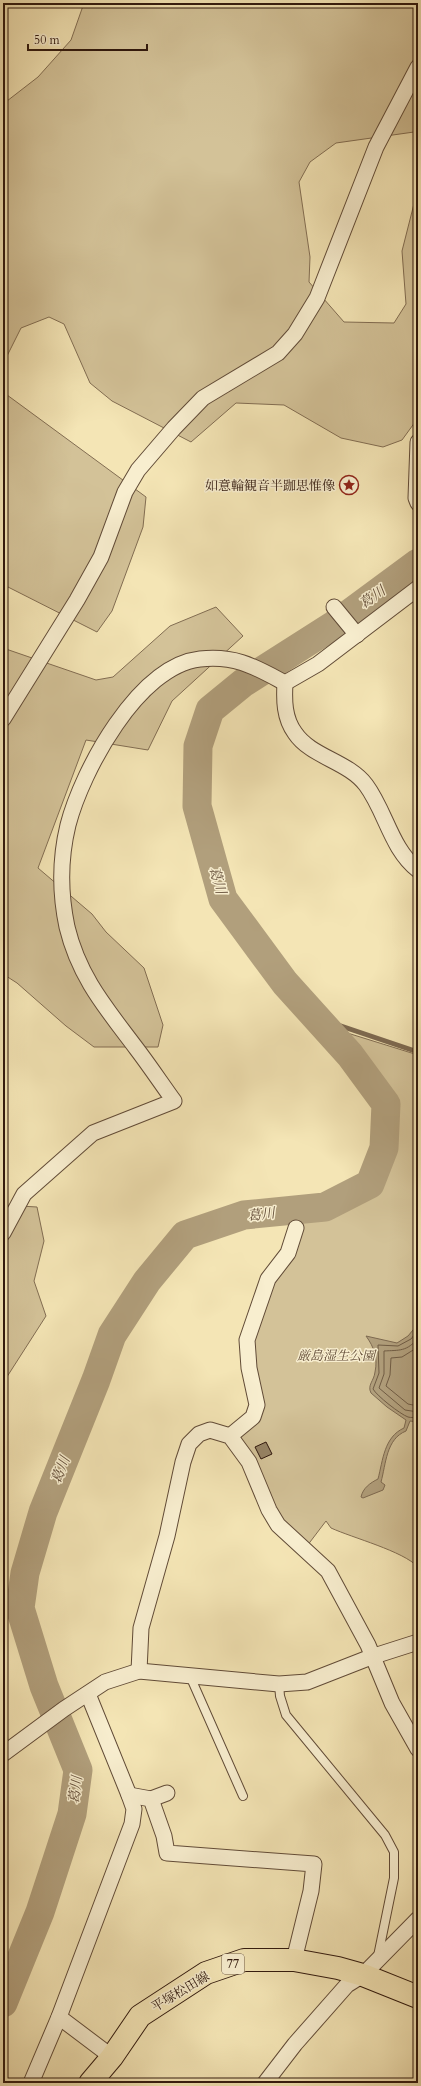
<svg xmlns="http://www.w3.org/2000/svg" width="421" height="2086" font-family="Cardo,'Noto Serif JP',serif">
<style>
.green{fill:#d3c298;stroke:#826d52}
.water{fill:#b19f7c;stroke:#7d6950}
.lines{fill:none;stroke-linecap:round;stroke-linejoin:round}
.shore{stroke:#705c44;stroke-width:1}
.stream{stroke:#7d6950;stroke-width:5}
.river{stroke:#b19f7c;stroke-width:29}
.building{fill:#968364;stroke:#30180d}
.service-casing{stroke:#614b37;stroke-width:10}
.minor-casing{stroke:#614b37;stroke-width:17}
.primary-casing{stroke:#30180d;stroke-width:24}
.service{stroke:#f8eecf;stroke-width:8}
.minor{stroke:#f8eecf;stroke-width:15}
.primary{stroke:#f4e5b5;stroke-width:22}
.labels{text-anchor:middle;stroke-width:3;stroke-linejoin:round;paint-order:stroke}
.shield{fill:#f8eecf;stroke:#6c5847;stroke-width:1}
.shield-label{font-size:12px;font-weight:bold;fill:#30180d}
.poi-label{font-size:13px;fill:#30180d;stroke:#f8eecf;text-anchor:end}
.park-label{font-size:13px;font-style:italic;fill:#614b37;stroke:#f8eecf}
.street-label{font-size:13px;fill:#30180d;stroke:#f8eecf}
.water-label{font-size:14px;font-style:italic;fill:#644e39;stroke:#f8eecf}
</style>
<rect width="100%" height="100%" fill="#f4e5b5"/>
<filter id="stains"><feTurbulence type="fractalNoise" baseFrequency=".005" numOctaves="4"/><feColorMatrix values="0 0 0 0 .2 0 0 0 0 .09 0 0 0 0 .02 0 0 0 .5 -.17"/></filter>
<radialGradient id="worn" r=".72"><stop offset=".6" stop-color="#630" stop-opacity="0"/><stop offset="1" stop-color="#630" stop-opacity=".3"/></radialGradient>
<!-- green -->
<g class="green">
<path d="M 84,3 L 418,3 L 418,136 L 414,132 L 336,143 L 310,162 L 299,182 L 310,257 L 309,282 L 344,322 L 394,323 L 406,304 L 402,251 L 418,188 L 418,418 L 402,440 L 383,447 L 341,438 L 284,405 L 236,403 L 191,442 L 112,401 L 90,383 L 64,324 L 49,317 L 21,328 L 3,364 L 3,100 L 7,101 L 38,77 L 71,40 Z"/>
<path d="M 3,392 L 146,497 L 143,527 L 112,611 L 97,632 L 8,587 L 3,587 Z"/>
<path d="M 216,607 L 243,636 L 172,701 L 148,750 L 86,740 L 38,868 L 92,914 L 106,932 L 144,968 L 163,1025 L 158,1047 L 94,1047 L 66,1026 L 17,983 L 3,974 L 3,648 L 96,680 L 113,677 L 170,626 Z"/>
<path d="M 341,1031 L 418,1055 L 418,1567 C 403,1551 353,1538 331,1528 L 326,1521 L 307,1546 L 279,1523 L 240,1436 L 256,1419 L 253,1345 L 270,1284 L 293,1257 L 302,1223 C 322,1217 342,1214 358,1201 C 393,1174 410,1117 383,1079 C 372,1062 355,1046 341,1031 Z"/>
<path d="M 3,1205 L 37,1207 L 44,1241 L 34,1281 L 46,1316 L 3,1383 Z"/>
</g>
<!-- water -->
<path class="water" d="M 418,1324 L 418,1422 L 410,1421 L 406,1431 C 386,1439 386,1464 381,1482 L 385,1485 L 383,1490 L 363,1498 L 361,1497 C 363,1488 370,1483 378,1479 C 383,1460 384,1437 404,1428 L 406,1420 L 387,1407 L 371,1393 C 367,1385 374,1381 375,1372 C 378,1358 374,1347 366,1336 L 397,1343 L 408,1336 Z"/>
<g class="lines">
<!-- shore -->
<g class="shore">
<path d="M 418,1330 L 411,1339 L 398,1346 L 378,1345 L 379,1373 L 373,1389 C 377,1396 400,1414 408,1417 C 411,1418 415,1417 418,1418"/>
<path d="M 418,1338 C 407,1352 399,1350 384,1351 L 384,1374 L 379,1388 L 405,1410 L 418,1412"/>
<path d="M 418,1347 L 402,1357 L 391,1358 L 390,1375 L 386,1386 L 408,1404 L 418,1406"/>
</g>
<!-- stream -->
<path class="stream" d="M 317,1018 L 418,1052"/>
<!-- river -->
<path class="river" d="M 3,2003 L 40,1912 L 72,1814 L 78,1770 L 44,1686 L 20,1608 L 25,1573 L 43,1512 L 96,1380 L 112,1335 L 147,1281 L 185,1235 L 244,1215 L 325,1207 L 370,1184 L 384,1148 L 386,1104 L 350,1055 L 285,983 L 223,899 L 197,806 L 198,746 L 210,710 L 243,683 L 334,625 L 418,563"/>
</g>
<!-- building -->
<path class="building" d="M 266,1442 L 272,1454 L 261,1459 L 255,1447 Z"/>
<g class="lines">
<!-- service casing -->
<g class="service-casing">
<g id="service">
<path d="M 190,1676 L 243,1796"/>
<path d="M 279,1684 L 280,1696 L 286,1715 L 385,1835 L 394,1852 L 394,1878 L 378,1956"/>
</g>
</g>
<!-- minor casing -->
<g class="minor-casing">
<g id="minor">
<path d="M 418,442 L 416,498 L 418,503"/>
<path d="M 334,607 L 357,635"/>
<path d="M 285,683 C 284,700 284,718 295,733 C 311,757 348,761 366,785 C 386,812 391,849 418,870"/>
<path d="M 285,683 L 318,664 L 418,588"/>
<path d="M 3,719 L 77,600 L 101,557 L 125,492 L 138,470 L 174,428 L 203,398 L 278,353 L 295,334 L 317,298 L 376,147 L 418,67"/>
<path d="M 3,1233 L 24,1194 L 93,1133 L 174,1101 C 161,1083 149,1065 136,1048 C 106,1008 79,977 67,927 C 60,894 60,858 68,825 C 82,771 138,666 200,659 C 236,655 255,667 285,683"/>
<path d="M 230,1436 L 253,1417 L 257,1405 L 249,1368 L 247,1340 L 268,1279 L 288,1253 L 296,1228"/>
<path d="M 139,1671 L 141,1628 L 167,1536 L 183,1462 L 189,1444 L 199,1434 L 210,1430 L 230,1436 L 249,1462 L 269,1510 L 278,1525 L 328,1571 L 368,1645 L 392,1703 L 418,1749"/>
<path d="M 3,1754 L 64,1709 L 105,1682 L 139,1671 L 279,1684 L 307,1682 L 371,1657 L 418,1642"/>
<path d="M 129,1795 L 151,1799 L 164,1836 L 167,1853 L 314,1864 L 311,1891 L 294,1960"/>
<path d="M 151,1799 L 167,1793"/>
<path d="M 59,2017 L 112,2057"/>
<path d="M 31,2083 L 59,2017 L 132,1824 L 134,1809 L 129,1795 L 88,1694"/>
<path d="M 265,2083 L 295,2044 L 347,1985 L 363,1975 L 418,1919"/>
</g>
</g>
<!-- primary casing -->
<g class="primary-casing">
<path id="primary" d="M 90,2083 L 112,2057 L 140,2016 L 206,1973 L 244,1960 L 294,1960 L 338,1968 L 363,1975 L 418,1997"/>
</g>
<!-- service -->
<use href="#service" class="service"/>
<!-- minor -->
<use href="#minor" class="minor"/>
<!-- primary -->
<use href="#primary" class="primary"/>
</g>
<!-- icons -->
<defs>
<g id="sight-ring" transform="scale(1)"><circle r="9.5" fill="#f8eecf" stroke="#8f2418" stroke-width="1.5"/><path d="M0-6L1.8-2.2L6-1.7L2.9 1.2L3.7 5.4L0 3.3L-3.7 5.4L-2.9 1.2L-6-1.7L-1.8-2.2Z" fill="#8f2418"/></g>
</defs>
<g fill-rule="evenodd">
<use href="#sight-ring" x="349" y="485"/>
</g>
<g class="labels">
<!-- shield labels -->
<rect class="shield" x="222" y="1954" width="22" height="20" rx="3"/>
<g class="shield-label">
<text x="233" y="1968">77</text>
</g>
<!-- poi labels -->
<g class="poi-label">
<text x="335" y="490">如意輪観音半跏思惟像</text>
</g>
<!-- park labels -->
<g class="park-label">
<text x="336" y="1360">厳島湿生公園</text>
</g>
<!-- street labels -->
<g class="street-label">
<text transform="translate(180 1991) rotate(-31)" y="5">平塚松田線</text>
</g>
<!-- water labels -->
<g class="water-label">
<text transform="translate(372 597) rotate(-36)" y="5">葛川</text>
<text transform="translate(218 880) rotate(74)" y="5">葛川</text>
<text transform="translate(261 1214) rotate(-7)" y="5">葛川</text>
<text transform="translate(60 1470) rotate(-69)" y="5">葛川</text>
<text transform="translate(75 1790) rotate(-83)" y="5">葛川</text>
</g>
</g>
<!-- margin -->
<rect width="421" height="2086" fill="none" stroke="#f4e5b5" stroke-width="16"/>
<rect x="4" y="4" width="413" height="2078" fill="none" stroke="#30180d" stroke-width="2"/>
<rect x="8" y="8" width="405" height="2070" fill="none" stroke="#30180d"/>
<!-- scale -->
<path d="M28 44v6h119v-6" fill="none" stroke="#30180d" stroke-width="2"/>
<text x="34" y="44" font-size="12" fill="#30180d" stroke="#f8eecf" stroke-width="3" paint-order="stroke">50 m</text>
<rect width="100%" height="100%" filter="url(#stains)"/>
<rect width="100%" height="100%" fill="url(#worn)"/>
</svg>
